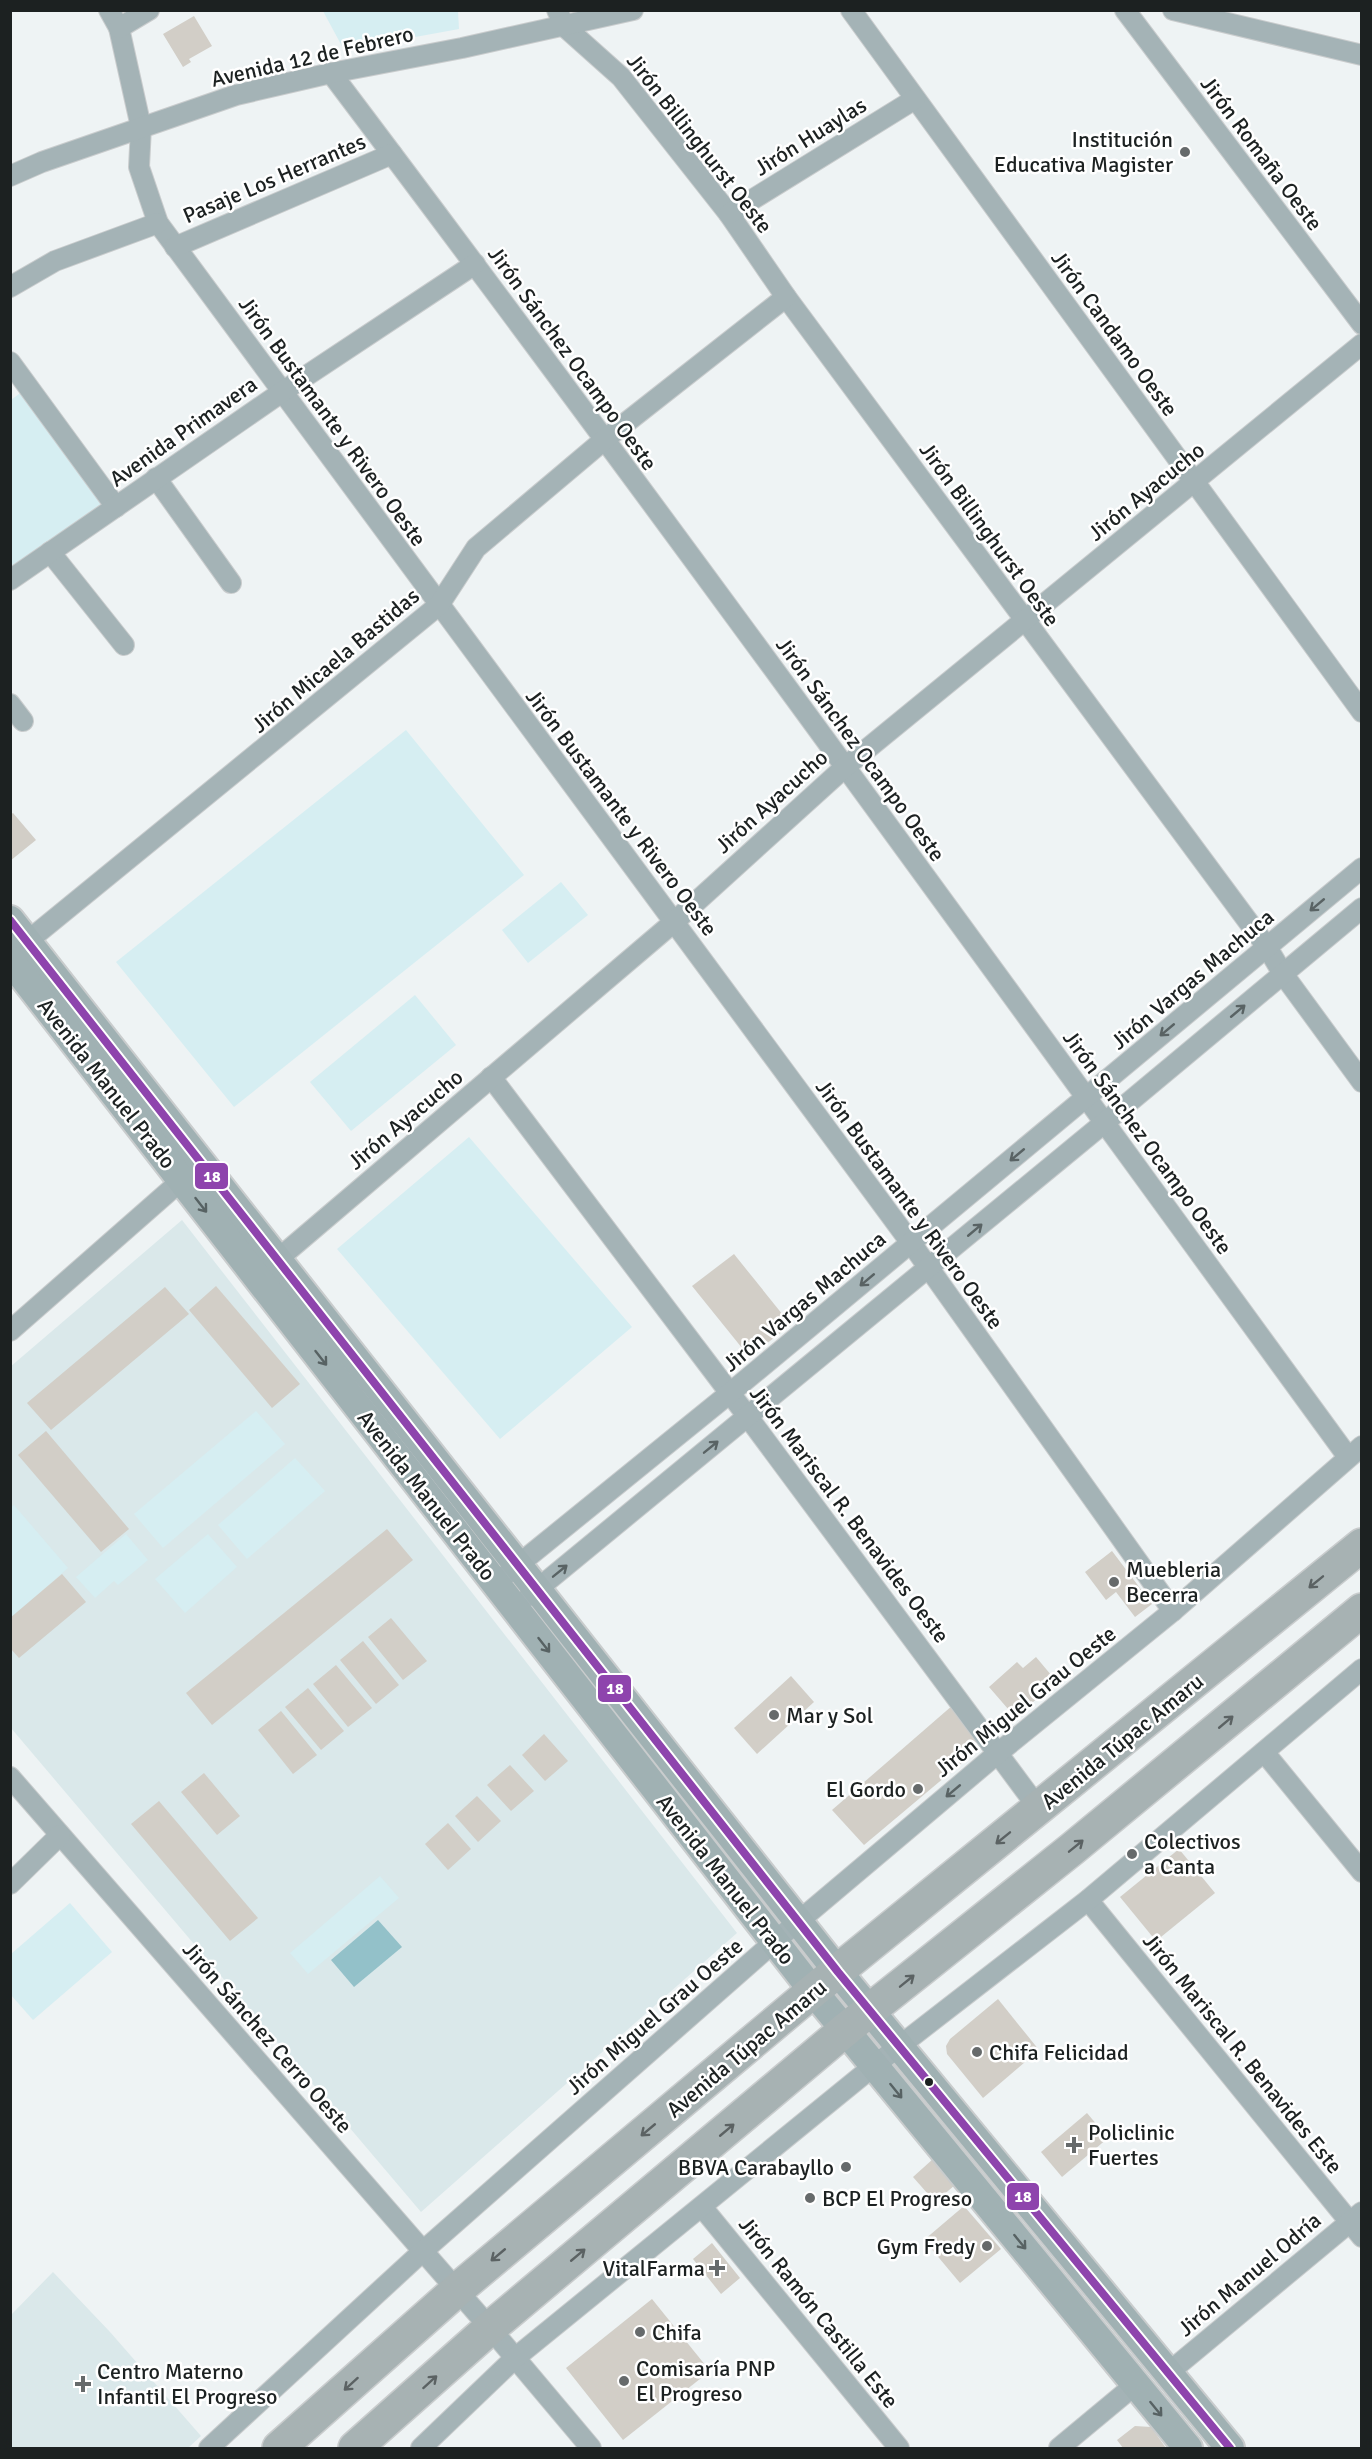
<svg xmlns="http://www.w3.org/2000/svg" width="1372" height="2459" font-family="Signika,sans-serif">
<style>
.built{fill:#dae8ea}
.green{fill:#d6eef2}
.water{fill:#93c1c9}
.building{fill:#d2cec7}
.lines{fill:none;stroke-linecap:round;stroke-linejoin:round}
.street-casing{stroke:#c9cccd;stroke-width:22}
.secondary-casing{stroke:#c9cccd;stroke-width:32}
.highway-casing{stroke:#c9cccd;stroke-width:36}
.street{stroke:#a4b3b6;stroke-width:20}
.secondary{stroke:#a0b1b3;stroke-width:28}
.highway{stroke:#a7b2b3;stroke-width:33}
.bus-1-casing{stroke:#fff;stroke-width:12}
.bus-1{stroke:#8e44ad;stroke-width:8}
.oneway{stroke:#596364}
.oneway2{stroke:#576263}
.oneway3{stroke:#5b6263}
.poi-dot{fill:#666a6b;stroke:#fff;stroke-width:2}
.bus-dot{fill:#1c2121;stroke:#fff;stroke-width:2}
.labels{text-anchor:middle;stroke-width:5;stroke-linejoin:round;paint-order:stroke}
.street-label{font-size:22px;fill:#1c2121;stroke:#fff}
.poi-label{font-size:22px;fill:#1c2121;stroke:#fff;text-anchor:start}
.line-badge{stroke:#fff;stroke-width:2}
.badge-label{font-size:16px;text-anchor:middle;font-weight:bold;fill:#fff}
</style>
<rect width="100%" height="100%" fill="#eef3f4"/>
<!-- built -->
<g class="built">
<path d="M 182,1220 L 737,1933 L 421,2212 L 11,1728 L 10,1367 Z"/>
<path d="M 53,2272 L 110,2332 L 201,2436 L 188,2448 L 11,2448 L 11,2315 Z"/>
</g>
<!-- green -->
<g class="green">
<path d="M 323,11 L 458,11 L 459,29 L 344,50 Z"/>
<path d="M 23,391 L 106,506 L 11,570 L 11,400 Z"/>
<path d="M 406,730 L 524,875 L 234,1107 L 116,962 Z"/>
<path d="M 561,882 L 588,915 L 528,963 L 502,930 Z"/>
<path d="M 415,995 L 456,1045 L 351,1131 L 310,1082 Z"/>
<path d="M 469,1137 L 632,1327 L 500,1439 L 337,1249 Z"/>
<path d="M 256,1411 L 285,1444 L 163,1548 L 134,1514 Z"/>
<path d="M 295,1458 L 325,1491 L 247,1559 L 218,1525 Z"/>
<path d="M 14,1505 L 68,1568 L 11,1618 L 10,1508 Z"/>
<path d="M 126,1534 L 148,1560 L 118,1585 L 114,1581 L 95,1598 L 76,1577 Z"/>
<path d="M 208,1534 L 237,1567 L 185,1613 L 155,1579 Z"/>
<path d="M 380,1876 L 399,1898 L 308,1974 L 290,1953 Z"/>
<path d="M 70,1903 L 112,1952 L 33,2020 L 11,1995 L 11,1954 Z"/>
</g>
<!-- water -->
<path class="water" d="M 378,1920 L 402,1947 L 354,1987 L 331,1960 Z"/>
<!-- building -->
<g class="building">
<path d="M 194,16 L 212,46 L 189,59 L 191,62 L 183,67 L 163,34 Z"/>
<path d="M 13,813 L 36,840 L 10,861 L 10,815 Z"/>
<path d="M 734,1254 L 791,1325 L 758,1350 L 742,1348 L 692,1286 Z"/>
<path d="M 216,1286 L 300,1384 L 272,1408 L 189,1310 Z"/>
<path d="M 165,1287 L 189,1314 L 51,1430 L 27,1403 Z"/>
<path d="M 46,1431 L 129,1529 L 101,1552 L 18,1455 Z"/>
<path d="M 387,1529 L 413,1560 L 212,1725 L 186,1693 Z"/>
<path d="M 1112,1551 L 1152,1604 L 1135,1617 L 1116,1592 L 1106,1600 L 1085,1572 Z"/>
<path d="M 62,1574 L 86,1602 L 19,1658 L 10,1648 L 10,1618 Z"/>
<path d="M 391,1618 L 427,1661 L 403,1680 L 368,1637 Z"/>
<path d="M 363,1641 L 399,1685 L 376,1704 L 340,1660 Z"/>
<path d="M 1036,1657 L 1057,1682 L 1015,1717 L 989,1687 L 1017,1662 L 1023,1668 Z"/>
<path d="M 336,1665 L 372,1708 L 348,1727 L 313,1684 Z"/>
<path d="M 791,1676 L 814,1702 L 757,1754 L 734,1728 Z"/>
<path d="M 308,1688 L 344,1731 L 321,1750 L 285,1707 Z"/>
<path d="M 953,1705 L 968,1722 L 976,1741 L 970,1756 L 864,1845 L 832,1810 Z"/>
<path d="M 281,1711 L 317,1755 L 293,1774 L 258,1730 Z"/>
<path d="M 544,1734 L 568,1761 L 545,1781 L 522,1755 Z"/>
<path d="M 510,1765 L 534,1791 L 511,1811 L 487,1785 Z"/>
<path d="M 204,1773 L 240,1816 L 217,1835 L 181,1792 Z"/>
<path d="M 477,1796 L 501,1821 L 478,1842 L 455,1816 Z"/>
<path d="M 159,1801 L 258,1918 L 230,1941 L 131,1824 Z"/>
<path d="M 448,1823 L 471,1849 L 448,1870 L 425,1844 Z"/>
<path d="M 1179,1849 L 1215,1893 L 1156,1941 L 1120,1897 Z"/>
<path d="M 998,1999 L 1039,2050 L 983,2098 L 947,2054 L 946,2046 L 950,2039 Z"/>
<path d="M 1087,2113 L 1108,2138 L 1062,2177 L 1041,2152 Z"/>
<path d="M 933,2159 L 955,2185 L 935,2202 L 913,2177 Z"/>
<path d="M 964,2206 L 1001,2249 L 960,2283 L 924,2240 Z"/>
<path d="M 712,2243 L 740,2278 L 721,2294 L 693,2259 Z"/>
<path d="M 652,2299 L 710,2371 L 623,2440 L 566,2368 Z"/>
<path d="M 1135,2426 L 1151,2427 L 1166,2448 L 1123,2448 L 1117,2440 Z"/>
</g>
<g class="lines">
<!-- street casing -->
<g class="street-casing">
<g id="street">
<path d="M 109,10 L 119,28 L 141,127 L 139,167 L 158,223 L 911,1243 L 1173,1611"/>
<path d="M 557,10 L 565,27 L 621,77 L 729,214 L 786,297 L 1267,947 L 1283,974 L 1362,1082"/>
<path d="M 851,10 L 1362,712"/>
<path d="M 1125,10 L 1362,324"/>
<path d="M 1173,10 L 1362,55"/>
<path d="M 119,28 L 149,10"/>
<path d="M 331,73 C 676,530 1011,995 1348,1457"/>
<path d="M 10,176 L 42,162 L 236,95 L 331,73 L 462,48 L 633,10"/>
<path d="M 729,214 L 915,99"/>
<path d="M 175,247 L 392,154"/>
<path d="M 10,287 L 55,261 L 158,223"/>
<path d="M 10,362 L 116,507"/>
<path d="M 156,478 L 231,583"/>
<path d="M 50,552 L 124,645"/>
<path d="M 10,580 L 282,392 L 475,264"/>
<path d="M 10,704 L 23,721"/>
<path d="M 18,949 L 439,605 L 476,548 L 604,440 L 786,297"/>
<path d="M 491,1077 L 748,1417 L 1039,1809"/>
<path d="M 278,1259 L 674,922 L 845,767 L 1362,344"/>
<path d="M 10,1331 L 191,1172"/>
<path d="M 508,1573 L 730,1393 L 1362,868"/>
<path d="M 529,1596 L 1104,1123 L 1362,908"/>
<path d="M 1264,1752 L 1362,1872"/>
<path d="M 10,1777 L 490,2328 L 591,2448"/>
<path d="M 10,1884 L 60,1835"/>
<path d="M 1088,1900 L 1362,2237"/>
<path d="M 702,2207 L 899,2448"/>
<path d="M 1168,2373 L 1362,2212"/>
<path d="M 209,2448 L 423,2251 L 774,1942 L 998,1753 L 1173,1611 L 1362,1446"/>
<path d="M 421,2448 L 515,2358 L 875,2065 L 1088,1900 L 1362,1669"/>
<path d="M 1059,2448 L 1136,2384"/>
</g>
</g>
<!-- secondary casing -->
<g class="secondary-casing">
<g id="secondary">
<path d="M 10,920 L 838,1972 L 1230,2448"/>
<path d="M 10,960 L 813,1991 L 1188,2448"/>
</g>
</g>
<!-- highway casing -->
<g class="highway-casing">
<g id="highway">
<path d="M 279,2448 L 457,2290 L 813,1991 L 1362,1545"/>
<path d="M 355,2448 L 490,2328 L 845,2030 L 1072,1849 L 1362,1610"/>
</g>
</g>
<!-- street -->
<use href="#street" class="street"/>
<!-- secondary -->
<use href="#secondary" class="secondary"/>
<!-- highway -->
<use href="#highway" class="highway"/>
<!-- bus-1 casing -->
<g class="bus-1-casing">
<path id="bus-1" d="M 10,920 L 838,1972 L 1230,2448"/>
</g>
<!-- bus-1 -->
<use href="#bus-1" class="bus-1"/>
</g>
<!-- one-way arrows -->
<defs><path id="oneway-shaft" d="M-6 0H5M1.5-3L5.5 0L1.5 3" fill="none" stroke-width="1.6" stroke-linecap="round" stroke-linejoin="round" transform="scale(1.5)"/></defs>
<g class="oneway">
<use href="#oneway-shaft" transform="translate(1317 905) rotate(140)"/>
<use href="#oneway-shaft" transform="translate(1238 1011) rotate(-40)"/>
<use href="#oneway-shaft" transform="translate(1167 1030) rotate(140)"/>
<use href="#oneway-shaft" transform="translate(1017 1155) rotate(140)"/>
<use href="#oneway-shaft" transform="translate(975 1230) rotate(-40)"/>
<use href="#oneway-shaft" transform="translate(867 1280) rotate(140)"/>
<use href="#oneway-shaft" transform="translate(711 1447) rotate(-39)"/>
<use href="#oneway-shaft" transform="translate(560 1571) rotate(-39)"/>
<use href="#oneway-shaft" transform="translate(953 1791) rotate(140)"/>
</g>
<g class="oneway2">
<use href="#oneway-shaft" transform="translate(201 1205) rotate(52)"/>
<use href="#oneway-shaft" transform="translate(321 1358) rotate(52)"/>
<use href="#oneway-shaft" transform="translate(544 1645) rotate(52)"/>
<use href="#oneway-shaft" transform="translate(896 2091) rotate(51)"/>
<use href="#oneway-shaft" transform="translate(1020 2242) rotate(51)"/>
<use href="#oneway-shaft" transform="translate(1156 2409) rotate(51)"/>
</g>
<g class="oneway3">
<use href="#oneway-shaft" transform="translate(1316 1582) rotate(141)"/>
<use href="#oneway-shaft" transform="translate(1226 1722) rotate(-40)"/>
<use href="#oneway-shaft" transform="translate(1003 1838) rotate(141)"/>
<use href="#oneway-shaft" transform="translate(1076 1846) rotate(-39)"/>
<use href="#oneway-shaft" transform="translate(907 1981) rotate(-39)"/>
<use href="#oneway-shaft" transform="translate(648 2130) rotate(140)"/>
<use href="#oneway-shaft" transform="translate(727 2130) rotate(-40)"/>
<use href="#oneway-shaft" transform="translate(498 2255) rotate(140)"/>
<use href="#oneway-shaft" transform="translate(578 2255) rotate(-40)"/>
<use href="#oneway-shaft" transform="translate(430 2382) rotate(-42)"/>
<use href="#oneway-shaft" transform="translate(351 2384) rotate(138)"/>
</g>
<!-- markers -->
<g class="poi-dot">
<circle cx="1185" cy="152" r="6"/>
<circle cx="1114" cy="1582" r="6"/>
<circle cx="774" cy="1715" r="6"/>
<circle cx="918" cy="1789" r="6"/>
<circle cx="1132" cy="1854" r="6"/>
<circle cx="977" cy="2052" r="6"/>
<path d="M1071 2136h6v6h6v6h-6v6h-6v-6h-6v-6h6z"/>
<circle cx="846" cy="2167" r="6"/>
<circle cx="810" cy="2198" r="6"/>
<circle cx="987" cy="2246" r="6"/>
<path d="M714 2259h6v6h6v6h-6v6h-6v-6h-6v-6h6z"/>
<circle cx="640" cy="2332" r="6"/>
<circle cx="624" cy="2381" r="6"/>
<path d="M80 2375h6v6h6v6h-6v6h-6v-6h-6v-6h6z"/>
</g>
<circle class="bus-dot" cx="929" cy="2082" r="5"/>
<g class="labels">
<!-- street labels -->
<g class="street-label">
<text transform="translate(312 56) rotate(-13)" y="8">Avenida 12 de Febrero</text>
<text transform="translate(810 136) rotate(-32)" y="8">Jirón Huaylas</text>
<text transform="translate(700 143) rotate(52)" y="8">Jirón Billinghurst Oeste</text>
<text transform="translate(1262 153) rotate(53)" y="8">Jirón Romaña Oeste</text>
<text transform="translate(274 178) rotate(-23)" y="8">Pasaje Los Herrantes</text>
<text transform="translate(1115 333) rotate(54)" y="8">Jirón Candamo Oeste</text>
<text transform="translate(573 358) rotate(54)" y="8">Jirón Sánchez Ocampo Oeste</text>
<text transform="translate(333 421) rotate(54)" y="8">Jirón Bustamante y Rivero Oeste</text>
<text transform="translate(183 431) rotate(-35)" y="8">Avenida Primavera</text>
<text transform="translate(1146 491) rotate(-39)" y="8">Jirón Ayacucho</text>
<text transform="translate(990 534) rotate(54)" y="8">Jirón Billinghurst Oeste</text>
<text transform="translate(335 660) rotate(-40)" y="8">Jirón Micaela Bastidas</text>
<text transform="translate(861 749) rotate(54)" y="8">Jirón Sánchez Ocampo Oeste</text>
<text transform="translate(771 801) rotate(-42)" y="8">Jirón Ayacucho</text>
<text transform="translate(622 812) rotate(53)" y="8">Jirón Bustamante y Rivero Oeste</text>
<text transform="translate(1192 979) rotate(-40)" y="8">Jirón Vargas Machuca</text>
<text transform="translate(107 1083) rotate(52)" y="8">Avenida Manuel Prado</text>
<text transform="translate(405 1119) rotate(-40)" y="8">Jirón Ayacucho</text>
<text transform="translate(1148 1142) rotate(54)" y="8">Jirón Sánchez Ocampo Oeste</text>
<text transform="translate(910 1204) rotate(54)" y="8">Jirón Bustamante y Rivero Oeste</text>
<text transform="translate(804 1301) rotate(-40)" y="8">Jirón Vargas Machuca</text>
<text transform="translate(427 1495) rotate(52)" y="8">Avenida Manuel Prado</text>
<text transform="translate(850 1514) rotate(53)" y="8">Jirón Mariscal R. Benavides Oeste</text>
<text transform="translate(1025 1701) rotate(-39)" y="8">Jirón Miguel Grau Oeste</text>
<text transform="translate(1122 1741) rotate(-39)" y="8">Avenida Túpac Amaru</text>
<text transform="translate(726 1879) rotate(52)" y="8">Avenida Manuel Prado</text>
<text transform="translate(654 2016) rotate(-41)" y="8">Jirón Miguel Grau Oeste</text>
<text transform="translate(268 2037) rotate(49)" y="8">Jirón Sánchez Cerro Oeste</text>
<text transform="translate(746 2048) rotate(-40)" y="8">Avenida Túpac Amaru</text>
<text transform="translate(1243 2053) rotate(51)" y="8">Jirón Mariscal R. Benavides Este</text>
<text transform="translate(1249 2274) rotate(-40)" y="8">Jirón Manuel Odría</text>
<text transform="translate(819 2312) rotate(51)" y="8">Jirón Ramón Castilla Este</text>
</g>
<!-- poi labels -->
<g class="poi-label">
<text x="1173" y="147" text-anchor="end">Institución<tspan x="1173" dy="25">Educativa Magister</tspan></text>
<text x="1126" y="1577">Muebleria<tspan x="1126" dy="25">Becerra</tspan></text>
<text x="786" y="1723">Mar y Sol</text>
<text x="906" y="1797" text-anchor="end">El Gordo</text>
<text x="1144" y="1849">Colectivos<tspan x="1144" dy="25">a Canta</tspan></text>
<text x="989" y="2060">Chifa Felicidad</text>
<text x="1088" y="2140">Policlinic<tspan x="1088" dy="25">Fuertes</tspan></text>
<text x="834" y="2175" text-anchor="end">BBVA Carabayllo</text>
<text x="822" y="2206">BCP El Progreso</text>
<text x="975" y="2254" text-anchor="end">Gym Fredy</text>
<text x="705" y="2276" text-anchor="end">VitalFarma</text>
<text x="652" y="2340">Chifa</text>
<text x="636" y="2376">Comisaría PNP<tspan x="636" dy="25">El Progreso</tspan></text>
<text x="97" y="2379">Centro Materno<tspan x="97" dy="25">Infantil El Progreso</tspan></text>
</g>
</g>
<g class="line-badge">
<rect x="194" y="1162" width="35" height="28" rx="6" fill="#8e44ad"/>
<rect x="597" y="1674" width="35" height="29" rx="6" fill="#8e44ad"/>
<rect x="1006" y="2182" width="34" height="29" rx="6" fill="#8e44ad"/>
</g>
<g class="badge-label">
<text x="212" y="1182">18</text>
<text x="615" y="1694">18</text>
<text x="1023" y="2202">18</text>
</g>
<!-- border -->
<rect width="1372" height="2459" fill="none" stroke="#1c2121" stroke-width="24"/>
</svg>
